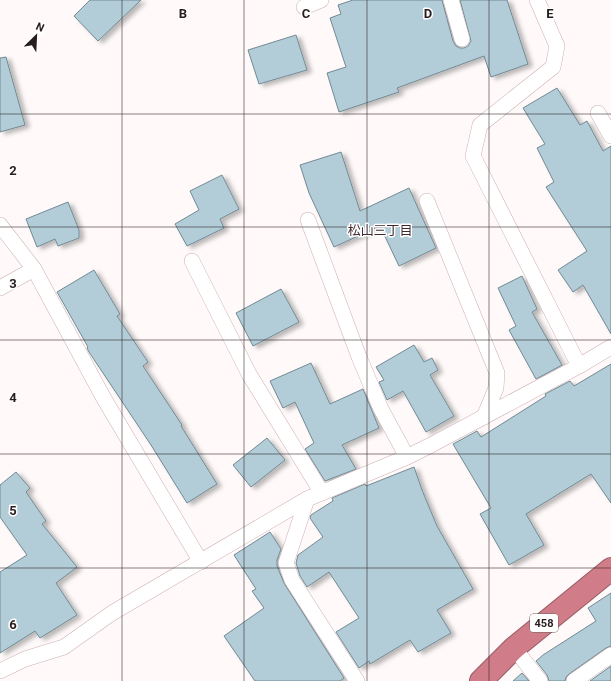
<svg xmlns="http://www.w3.org/2000/svg" width="611" height="681" font-family="Roboto,'Noto Sans JP',sans-serif">
<style>
.building{fill:#b2cdd8;stroke:#718a94;filter:url(#shadow)}
.lines{fill:none;stroke-linecap:round;stroke-linejoin:round}
.lane-casing{stroke:#ccb0b3;stroke-width:16}
.highway-casing{stroke:#955b64;stroke-width:24}
.lane{stroke:#fff;stroke-width:15}
.highway{stroke:#d07c89;stroke-width:22}
.grid{fill:none;stroke:#281d1e;stroke-width:1;stroke-opacity:0.55}
.labels{text-anchor:middle;stroke-width:3;stroke-linejoin:round;paint-order:stroke}
.shield{fill:#fff;stroke:#686162;stroke-width:1}
.shield-label{font-size:11px;font-weight:bold;fill:#281d1e}
.neighbourhood-label{font-size:13px;fill:#402a2d;stroke:#fff}
.grid-label{font-size:13px;text-anchor:middle;font-weight:bold;fill:#281d1e;stroke:#fff;stroke-width:3;stroke-linejoin:round;paint-order:stroke}
</style>
<defs>
<filter id="shadow"><feDropShadow dx="4.5" dy="2.5" stdDeviation="2" flood-color="#0004"/></filter>
</defs>
<rect width="100%" height="100%" fill="#fff9f9"/>
<!-- building -->
<g class="building">
<path d="M 90,0 L 141,0 L 98,41 L 74,16 Z"/>
<path d="M 353,0 L 442,0 L 453,41 L 456,46 L 460,48 L 464,48 L 468,46 L 471,41 L 460,0 L 507,0 L 528,64 L 491,77 L 484,56 L 397,88 L 399,92 L 339,112 L 327,73 L 346,67 L 330,18 L 341,14 L 338,5 Z"/>
<path d="M 296,35 L 307,70 L 259,84 L 248,50 Z"/>
<path d="M 6,57 L 25,125 L 0,132 L 0,58 Z"/>
<path d="M 557,88 L 580,125 L 587,121 L 603,151 L 611,146 L 611,334 L 583,285 L 573,292 L 558,270 L 587,251 L 546,187 L 554,182 L 537,148 L 545,144 L 523,108 Z"/>
<path d="M 341,152 L 360,211 L 409,188 L 436,248 L 399,266 L 380,226 L 334,247 L 309,193 L 300,165 Z"/>
<path d="M 222,175 L 239,209 L 220,219 L 224,228 L 187,246 L 175,224 L 199,210 L 190,191 Z"/>
<path d="M 68,202 L 79,230 L 79,238 L 58,246 L 55,239 L 37,247 L 26,219 Z"/>
<path d="M 94,270 L 120,314 L 117,316 L 148,362 L 143,366 L 182,425 L 181,426 L 217,484 L 187,503 L 151,445 L 89,352 L 87,348 L 88,347 L 57,292 Z"/>
<path d="M 522,276 L 537,309 L 532,312 L 562,365 L 536,379 L 509,330 L 516,326 L 498,288 Z"/>
<path d="M 281,289 L 299,322 L 253,346 L 236,313 Z"/>
<path d="M 414,345 L 424,362 L 432,358 L 438,370 L 430,375 L 454,416 L 426,432 L 403,391 L 387,400 L 379,382 L 384,380 L 376,367 Z"/>
<path d="M 311,363 L 330,404 L 363,389 L 379,428 L 342,445 L 356,469 L 325,481 L 305,449 L 314,443 L 295,402 L 283,408 L 270,381 Z"/>
<path d="M 611,364 L 611,503 L 591,474 L 526,514 L 544,545 L 509,565 L 480,514 L 491,508 L 453,444 L 477,431 L 481,437 L 546,396 L 545,394 L 570,381 L 574,386 Z"/>
<path d="M 267,438 L 285,460 L 251,487 L 233,465 Z"/>
<path d="M 414,467 L 422,490 L 437,526 L 473,589 L 437,610 L 451,633 L 418,652 L 410,640 L 370,664 L 369,661 L 359,668 L 336,632 L 359,618 L 329,572 L 307,587 L 300,576 L 296,563 L 298,555 L 323,537 L 310,518 L 311,515 L 333,501 L 332,498 L 365,484 L 366,486 Z"/>
<path d="M 16,472 L 30,488 L 26,492 L 46,521 L 42,524 L 77,567 L 56,583 L 77,615 L 40,638 L 35,631 L 0,653 L 0,572 L 27,555 L 0,517 L 0,485 Z"/>
<path d="M 270,532 L 281,549 L 277,560 L 277,566 L 284,583 L 344,678 L 340,681 L 255,681 L 224,636 L 264,608 L 252,591 L 256,589 L 234,555 Z"/>
<path d="M 611,593 L 611,646 L 606,648 L 569,674 L 566,677 L 565,681 L 549,681 L 547,675 L 536,661 L 543,655 L 596,621 L 588,608 Z"/>
<path d="M 611,666 L 611,681 L 590,681 Z"/>
<path d="M 522,673 L 529,681 L 513,681 Z"/>
</g>
<g class="lines">
<!-- lane casing -->
<g class="lane-casing">
<g id="lane">
<path d="M 451,0 L 462,39"/>
<path d="M 537,0 L 557,46 L 553,67 L 480,125 L 473,156 L 579,366"/>
<path d="M 304,7 L 321,0"/>
<path d="M 598,113 L 611,136"/>
<path d="M 427,201 L 497,373 L 496,388 L 484,417"/>
<path d="M 308,220 L 359,357 L 381,409 L 407,457"/>
<path d="M 0,225 L 34,269 L 103,397 L 201,562"/>
<path d="M 192,261 L 249,374 L 322,493"/>
<path d="M 0,288 L 34,269"/>
<path d="M 307,499 L 286,563 L 292,580 L 357,681"/>
<path d="M 514,648 L 540,681"/>
<path d="M 0,671 L 25,659 L 64,647 L 112,613 L 307,499 L 407,457 L 433,444 L 579,366 L 611,347"/>
<path d="M 574,681 L 611,655"/>
</g>
</g>
<!-- highway casing -->
<g class="highway-casing">
<path id="highway" d="M 481,681 L 514,648 L 611,569"/>
</g>
<!-- lane -->
<use href="#lane" class="lane"/>
<!-- highway -->
<use href="#highway" class="highway"/>
</g>
<!-- grid -->
<path class="grid" d="M 122,0 L 122,681M 244,0 L 244,681M 367,0 L 367,681M 489,0 L 489,681M 0,114 L 611,114M 0,227 L 611,227M 0,340 L 611,340M 0,454 L 611,454M 0,568 L 611,568"/>
<g class="labels">
<!-- shield labels -->
<rect class="shield" x="530" y="614" width="28" height="18" rx="3"/>
<g class="shield-label">
<text x="544" y="627">458</text>
</g>
<!-- neighbourhood labels -->
<g class="neighbourhood-label">
<text x="380" y="235">松山三丁目</text>
</g>
</g>
<g class="grid-label">
<text x="183" y="18">B</text>
<text x="306" y="18">C</text>
<text x="428" y="18">D</text>
<text x="550" y="18">E</text>
<text x="13" y="175">2</text>
<text x="13" y="288">3</text>
<text x="13" y="402">4</text>
<text x="13" y="515">5</text>
<text x="13" y="629">6</text>
</g>
<!-- north arrow -->
<g transform="translate(36 36) rotate(24)" stroke="#ffffff" stroke-width="3" paint-order="stroke">
<path d="M0-3L7 15L0 10L-7 15Z" fill="#281d1e"/>
<text y="-6" font-size="11" font-weight="bold" text-anchor="middle" fill="#281d1e">N</text>
</g>
</svg>
